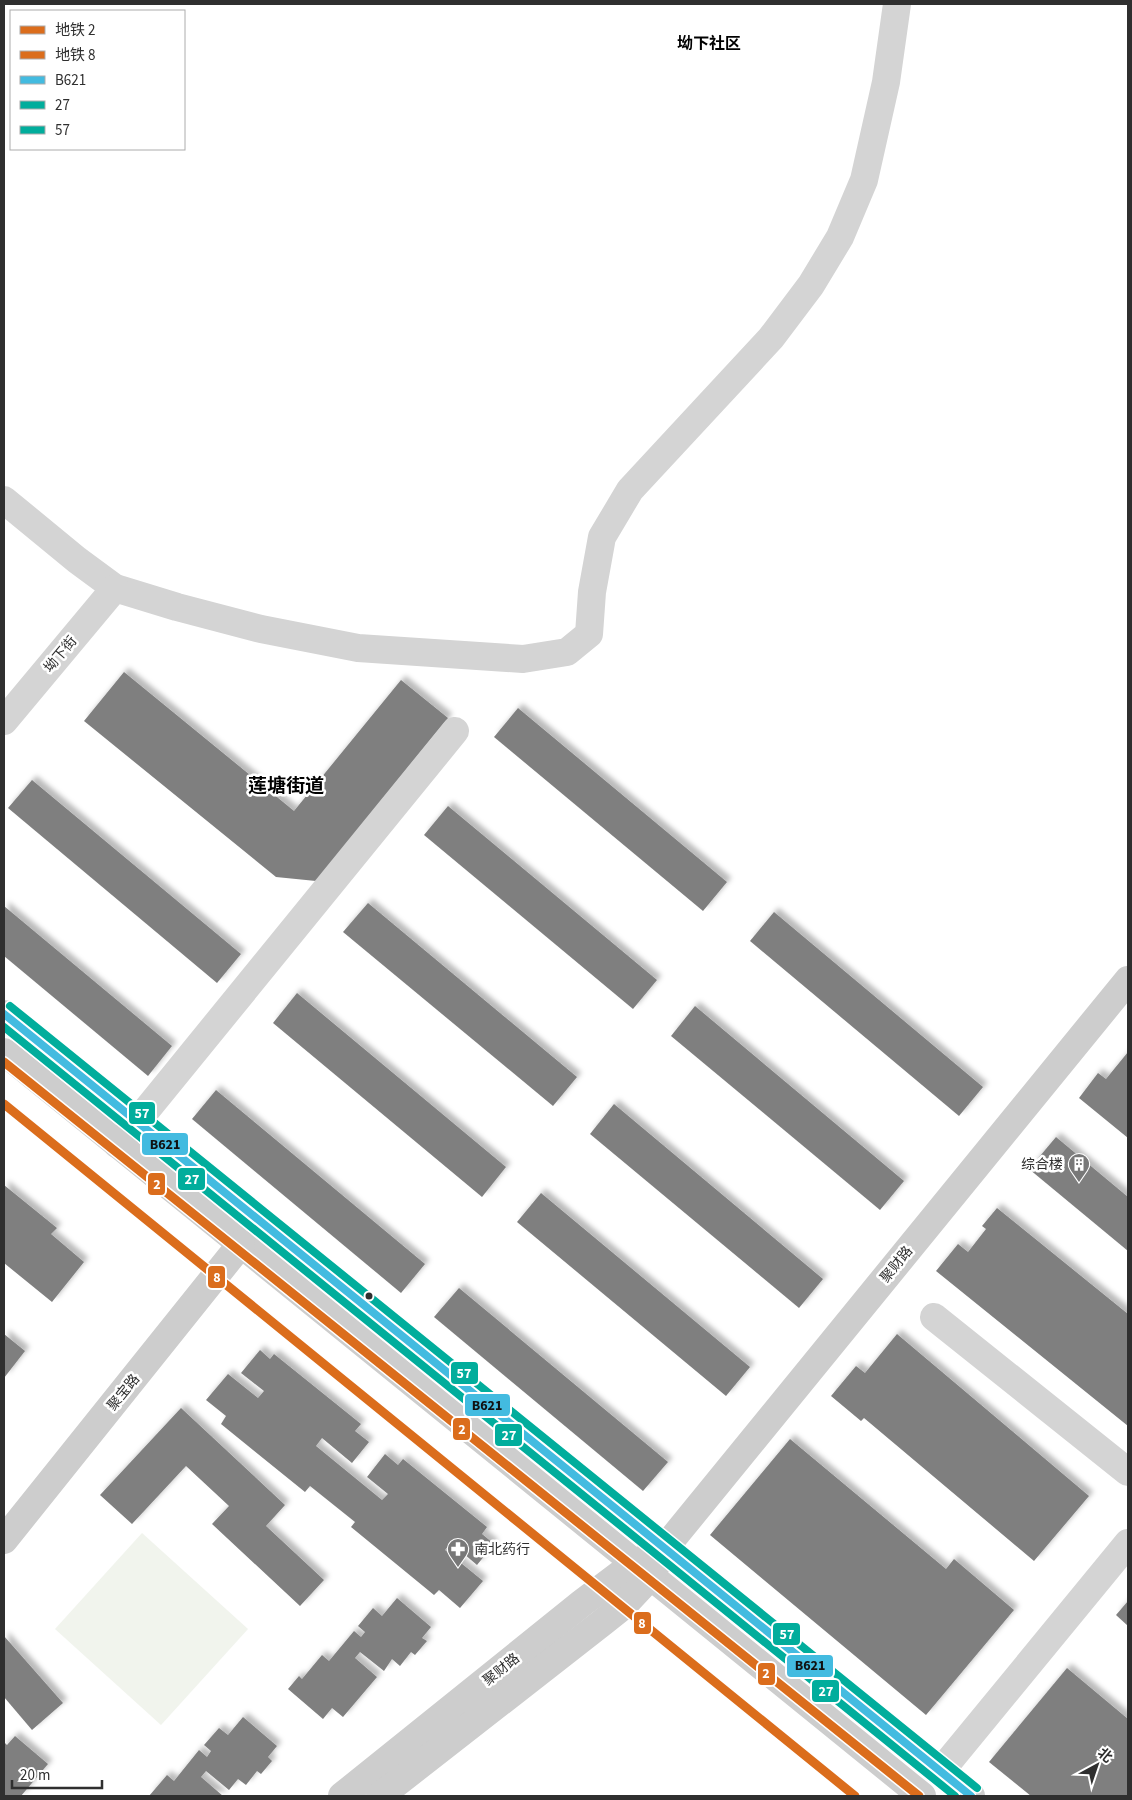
<svg xmlns="http://www.w3.org/2000/svg" width="1132" height="1800" font-family="'Source Sans 3','Noto Sans SC',sans-serif">
<style>
.green{fill:#f1f4ed}
.building{fill:#7f7f7f;filter:url(#shadow)}
.lines{fill:none;stroke-linecap:round;stroke-linejoin:round}
.street{stroke:#d4d4d4;stroke-width:28}
.secondary{stroke:#cdcdcd;stroke-width:28}
.bus-1-casing{stroke:#fff;stroke-width:11}
.bus-2-casing{stroke:#fff;stroke-width:11}
.bus-3-casing{stroke:#fff;stroke-width:11}
.bus-1{stroke:#43bbe0;stroke-width:8}
.bus-2{stroke:#01ad9c;stroke-width:8}
.bus-3{stroke:#01ad9c;stroke-width:8}
.metro-1-casing{stroke:#fff;stroke-width:12}
.metro-2-casing{stroke:#fff;stroke-width:12}
.metro-1{stroke:#db6d1c;stroke-width:9}
.metro-2{stroke:#db6d1c;stroke-width:9}
.bus-dot{fill:#2f2f2f;stroke:#fff;stroke-width:2}
.labels{text-anchor:middle;stroke-width:5;stroke-linejoin:round;paint-order:stroke}
.street-label{font-size:14px;fill:#2f2f2f;stroke:#fff}
.poi-label{font-size:14px;fill:#2f2f2f;stroke:#fff;text-anchor:end}
.quarter-label{font-size:16px;font-weight:bold;fill:#000;stroke:#fff}
.district-label{font-size:19px;font-weight:bold;fill:#000;stroke:#fff}
.line-badge{stroke:#fff;stroke-width:2}
.badge-label{font-size:14px;text-anchor:middle;font-weight:bold;fill:#fff}
.pale-badge-label{font-size:14px;text-anchor:middle;font-weight:bold;fill:#111}
</style>
<defs>
<filter id="shadow"><feDropShadow dx="4.5" dy="-4.5" stdDeviation="2.5" flood-color="#0004"/></filter>
</defs>
<rect width="100%" height="100%" fill="#fff"/>
<!-- green -->
<path class="green" d="M 142,1533 L 248,1629 L 161,1725 L 55,1629 Z"/>
<!-- building -->
<g class="building">
<path d="M 124,672 L 294,811 L 401,680 L 448,718 L 316,881 L 276,877 L 84,721 Z"/>
<path d="M 518,708 L 727,882 L 703,911 L 494,737 Z"/>
<path d="M 32,780 L 241,954 L 217,983 L 8,808 Z"/>
<path d="M 448,806 L 657,980 L 633,1009 L 424,835 Z"/>
<path d="M 368,903 L 577,1077 L 553,1106 L 343,932 Z"/>
<path d="M 4,906 L 172,1046 L 148,1076 L 4,956 Z"/>
<path d="M 774,912 L 983,1087 L 959,1116 L 750,941 Z"/>
<path d="M 297,993 L 506,1167 L 482,1197 L 273,1023 Z"/>
<path d="M 695,1006 L 904,1181 L 880,1210 L 671,1036 Z"/>
<path d="M 1128,1052 L 1128,1138 L 1079,1098 L 1098,1073 L 1106,1079 Z"/>
<path d="M 216,1090 L 425,1264 L 401,1293 L 192,1119 Z"/>
<path d="M 614,1104 L 823,1279 L 799,1308 L 590,1134 Z"/>
<path d="M 1056,1137 L 1128,1197 L 1128,1251 L 1029,1169 Z"/>
<path d="M 4,1185 L 57,1228 L 51,1234 L 84,1262 L 52,1302 L 4,1263 Z"/>
<path d="M 541,1193 L 750,1367 L 726,1396 L 517,1222 Z"/>
<path d="M 997,1208 L 1128,1314 L 1128,1426 L 936,1271 L 958,1244 L 968,1252 L 986,1229 L 982,1226 Z"/>
<path d="M 459,1288 L 668,1462 L 643,1491 L 434,1317 Z"/>
<path d="M 4,1334 L 25,1351 L 4,1378 Z"/>
<path d="M 897,1334 L 1089,1496 L 1034,1561 L 864,1418 L 861,1421 L 831,1396 L 856,1366 L 865,1373 Z"/>
<path d="M 260,1350 L 270,1359 L 274,1354 L 361,1424 L 355,1431 L 369,1442 L 352,1463 L 322,1438 L 316,1446 L 382,1500 L 388,1494 L 367,1477 L 385,1454 L 398,1465 L 403,1459 L 487,1527 L 482,1534 L 494,1544 L 477,1565 L 451,1543 L 445,1550 L 483,1581 L 460,1608 L 439,1590 L 434,1595 L 351,1527 L 355,1522 L 310,1486 L 305,1492 L 221,1424 L 226,1416 L 206,1400 L 228,1374 L 258,1398 L 264,1391 L 241,1373 Z"/>
<path d="M 181,1408 L 285,1505 L 266,1526 L 324,1580 L 300,1606 L 212,1524 L 229,1506 L 186,1466 L 132,1524 L 100,1495 Z"/>
<path d="M 790,1439 L 946,1569 L 954,1559 L 1014,1610 L 926,1715 L 710,1535 Z"/>
<path d="M 397,1598 L 431,1627 L 422,1638 L 427,1641 L 415,1655 L 411,1652 L 400,1666 L 392,1659 L 384,1671 L 360,1652 L 355,1658 L 377,1677 L 343,1717 L 332,1708 L 323,1719 L 288,1689 L 299,1676 L 302,1679 L 322,1655 L 329,1661 L 354,1631 L 361,1637 L 365,1632 L 358,1626 L 373,1608 L 382,1616 Z"/>
<path d="M 1128,1601 L 1128,1626 L 1116,1615 Z"/>
<path d="M 4,1636 L 63,1703 L 32,1730 L 4,1697 Z"/>
<path d="M 1067,1668 L 1128,1719 L 1128,1796 L 1031,1796 L 989,1762 Z"/>
<path d="M 243,1717 L 277,1746 L 268,1757 L 272,1761 L 261,1774 L 257,1771 L 246,1785 L 238,1779 L 229,1790 L 206,1771 L 201,1777 L 223,1796 L 149,1796 L 167,1775 L 174,1781 L 199,1750 L 207,1757 L 211,1751 L 204,1745 L 219,1728 L 228,1735 Z"/>
<path d="M 15,1736 L 48,1764 L 21,1796 L 4,1796 L 4,1742 L 7,1745 Z"/>
</g>
<g class="lines">
<!-- street -->
<g class="street">
<path d="M 4,500 L 77,560 L 115,588 L 177,607 L 261,629 L 358,648 L 523,659 L 567,652 L 589,634 L 592,592 L 602,537 L 630,490 L 771,338 L 811,285 L 840,237 L 864,180 L 886,82 L 897,4"/>
<path d="M 4,721 L 115,588"/>
<path d="M 118,1145 L 455,731"/>
<path d="M 934,1317 L 1128,1472"/>
<path d="M 940,1772 L 1128,1543"/>
</g>
<!-- secondary -->
<g class="secondary">
<path d="M 4,1014 L 971,1796"/>
<path d="M 4,1052 L 922,1796"/>
<path d="M 4,1540 L 241,1244"/>
<path d="M 342,1796 L 582,1603 L 635,1563 L 650,1556"/>
<path d="M 380,1796 L 603,1622 L 623,1606 L 651,1576 L 664,1549 L 1128,980"/>
</g>
<!-- bus-1 casing -->
<g class="bus-1-casing">
<path id="bus-1" d="M 4,1014 L 971,1796"/>
</g>
<!-- bus-2 casing -->
<g class="bus-2-casing">
<path id="bus-2" d="M 4,1027 L 955,1796"/>
</g>
<!-- bus-3 casing -->
<g class="bus-3-casing">
<path id="bus-3" d="M 10,1006 L 977,1788"/>
</g>
<!-- bus-1 -->
<use href="#bus-1" class="bus-1"/>
<!-- bus-2 -->
<use href="#bus-2" class="bus-2"/>
<!-- bus-3 -->
<use href="#bus-3" class="bus-3"/>
<!-- metro-1 casing -->
<g class="metro-1-casing">
<path id="metro-1" d="M 4,1062 L 919,1796"/>
</g>
<!-- metro-2 casing -->
<g class="metro-2-casing">
<path id="metro-2" d="M 4,1104 L 855,1796"/>
</g>
<!-- metro-1 -->
<use href="#metro-1" class="metro-1"/>
<!-- metro-2 -->
<use href="#metro-2" class="metro-2"/>
</g>
<!-- icons -->
<defs>
<g id="building-pin" transform="scale(1.125)"><path d="M0 17L-7.5 6A9.5 9.5 0 1 1 7.5 6Z" fill="#787878" stroke="#fff"/><path d="M-4-6H4V6H1V3H-1V6H-4ZM-2.5-4.3h1.7v1.8h-1.7ZM.8-4.3h1.7v1.8H.8ZM-2.5-1h1.7V.8h-1.7ZM.8-1h1.7V.8H.8Z" fill="#fff"/></g>
<g id="pharmacy-pin" transform="scale(1.125)"><path d="M0 17L-7.5 6A9.5 9.5 0 1 1 7.5 6Z" fill="#787878" stroke="#fff"/><path d="M-2-6h4v4h4v4h-4v4h-4v-4h-4v-4h4Z" fill="#fff"/></g>
</defs>
<g fill-rule="evenodd">
<use href="#building-pin" x="1079" y="1164"/>
<use href="#pharmacy-pin" x="458" y="1549"/>
</g>
<!-- markers -->
<circle class="bus-dot" cx="369" cy="1296" r="4.5"/>
<g class="labels">
<!-- street labels -->
<g class="street-label">
<text transform="translate(60 654) rotate(-50)" y="5">坳下街</text>
<text transform="translate(896 1264) rotate(-51)" y="5">聚财路</text>
<text transform="translate(123 1392) rotate(-51)" y="5">聚宝路</text>
<text transform="translate(501 1669) rotate(-39)" y="5">聚财路</text>
</g>
<!-- poi labels -->
<g class="poi-label">
<text x="1063" y="1169">综合楼</text>
<text x="474" y="1554" text-anchor="start">南北药行</text>
</g>
<!-- quarter labels -->
<g class="quarter-label">
<text x="709" y="49">坳下社区</text>
</g>
<!-- district labels -->
<g class="district-label">
<text x="286" y="792">莲塘街道</text>
</g>
</g>
<g class="line-badge">
<rect x="128" y="1101" width="28" height="24" rx="5" fill="#01ad9c"/>
<rect x="141" y="1132" width="48" height="24" rx="5" fill="#43bbe0"/>
<rect x="177" y="1167" width="29" height="24" rx="5" fill="#01ad9c"/>
<rect x="147" y="1172" width="19" height="24" rx="5" fill="#db6d1c"/>
<rect x="207" y="1265" width="19" height="24" rx="5" fill="#db6d1c"/>
<rect x="450" y="1361" width="29" height="24" rx="5" fill="#01ad9c"/>
<rect x="464" y="1393" width="47" height="24" rx="5" fill="#43bbe0"/>
<rect x="452" y="1417" width="19" height="24" rx="5" fill="#db6d1c"/>
<rect x="494" y="1423" width="29" height="24" rx="5" fill="#01ad9c"/>
<rect x="633" y="1611" width="19" height="24" rx="5" fill="#db6d1c"/>
<rect x="772" y="1622" width="29" height="24" rx="5" fill="#01ad9c"/>
<rect x="786" y="1654" width="48" height="24" rx="5" fill="#43bbe0"/>
<rect x="757" y="1662" width="19" height="24" rx="5" fill="#db6d1c"/>
<rect x="811" y="1679" width="29" height="24" rx="5" fill="#01ad9c"/>
</g>
<g class="badge-label">
<text x="142" y="1118">57</text>
<text x="192" y="1184">27</text>
<text x="157" y="1189">2</text>
<text x="217" y="1282">8</text>
<text x="464" y="1378">57</text>
<text x="462" y="1434">2</text>
<text x="509" y="1440">27</text>
<text x="642" y="1628">8</text>
<text x="787" y="1639">57</text>
<text x="766" y="1678">2</text>
<text x="826" y="1696">27</text>
</g>
<g class="pale-badge-label">
<text x="165" y="1149">B621</text>
<text x="487" y="1410">B621</text>
<text x="810" y="1670">B621</text>
</g>
<!-- border -->
<rect width="1132" height="1800" fill="none" stroke="#2f2f2f" stroke-width="10"/>
<!-- legend -->
<rect x="10" y="10" width="175" height="140" fill="#ffffff" stroke="#acacac"/>
<rect x="20" y="26" width="25" height="8" fill="#db6d1c" stroke="#acacac"/>
<text x="55" y="35" font-size="15" fill="#2f2f2f">地铁 2</text>
<rect x="20" y="51" width="25" height="8" fill="#db6d1c" stroke="#acacac"/>
<text x="55" y="60" font-size="15" fill="#2f2f2f">地铁 8</text>
<rect x="20" y="76" width="25" height="8" fill="#43bbe0" stroke="#acacac"/>
<text x="55" y="85" font-size="15" fill="#2f2f2f">B621</text>
<rect x="20" y="101" width="25" height="8" fill="#01ad9c" stroke="#acacac"/>
<text x="55" y="110" font-size="15" fill="#2f2f2f">27</text>
<rect x="20" y="126" width="25" height="8" fill="#01ad9c" stroke="#acacac"/>
<text x="55" y="135" font-size="15" fill="#2f2f2f">57</text>
<!-- north arrow -->
<g transform="translate(1097 1765) rotate(40)" stroke="#ffffff" stroke-width="4" paint-order="stroke">
<path d="M0-4L9 19L0 12L-9 19Z" fill="#2f2f2f"/>
<text y="-8" font-size="14" font-weight="bold" text-anchor="middle" fill="#2f2f2f">北</text>
</g>
<!-- scale -->
<path d="M12 1780v8h90v-8" fill="none" stroke="#2f2f2f" stroke-width="2.5"/>
<text x="20" y="1780" font-size="15" fill="#2f2f2f" stroke="#ffffff" stroke-width="4" paint-order="stroke">20 m</text>
</svg>
